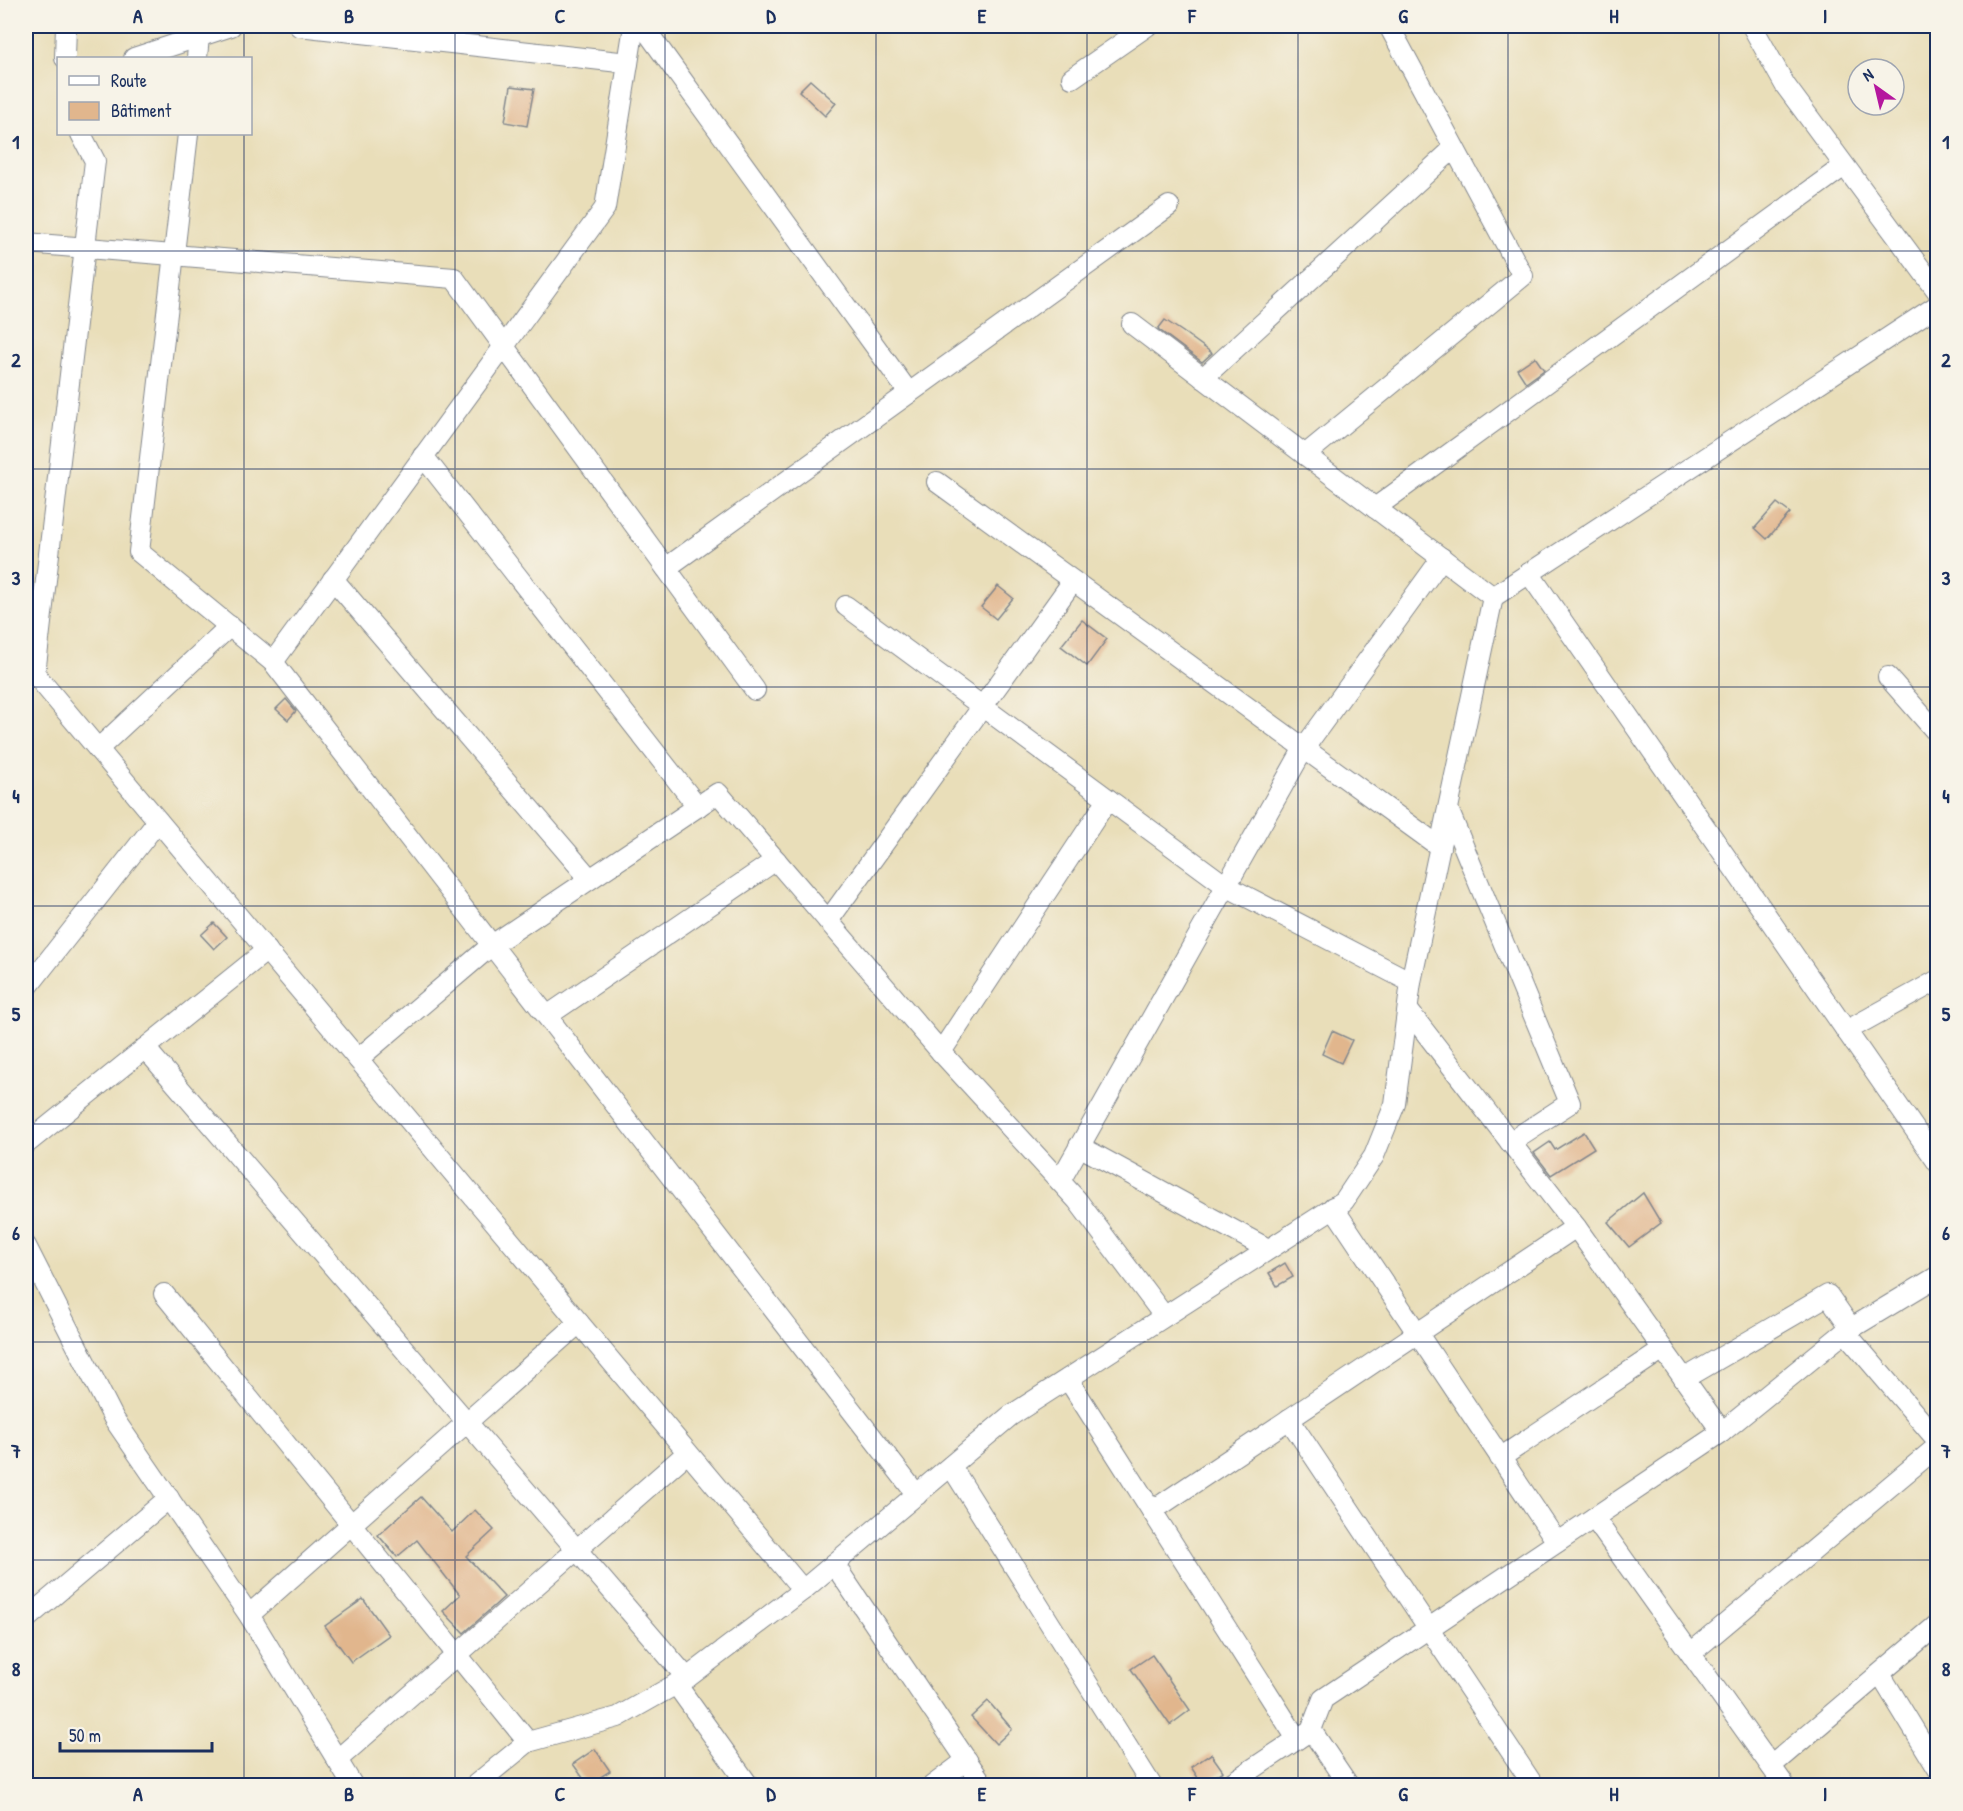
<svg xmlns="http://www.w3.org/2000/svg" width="1963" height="1811" font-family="'Patrick Hand',sans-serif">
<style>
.building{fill:#e1b68d}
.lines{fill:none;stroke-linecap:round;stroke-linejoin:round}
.minor-casing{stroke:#82868c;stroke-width:22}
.minor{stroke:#fff;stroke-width:20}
.grid{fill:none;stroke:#1b2f5e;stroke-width:1.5;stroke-opacity:0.55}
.neatline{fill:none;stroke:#1b2f5e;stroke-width:2}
.grid-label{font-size:20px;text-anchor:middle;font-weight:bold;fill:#1b2f5e}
</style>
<rect width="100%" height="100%" fill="#f7f3e8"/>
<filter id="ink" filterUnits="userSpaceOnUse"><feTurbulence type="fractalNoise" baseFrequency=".0167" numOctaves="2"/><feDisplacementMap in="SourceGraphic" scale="12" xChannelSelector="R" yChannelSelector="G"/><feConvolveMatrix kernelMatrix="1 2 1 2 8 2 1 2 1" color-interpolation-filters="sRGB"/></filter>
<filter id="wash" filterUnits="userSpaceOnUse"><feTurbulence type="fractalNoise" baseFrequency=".008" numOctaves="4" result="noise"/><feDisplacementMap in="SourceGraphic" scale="24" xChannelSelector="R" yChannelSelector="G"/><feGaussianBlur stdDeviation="1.35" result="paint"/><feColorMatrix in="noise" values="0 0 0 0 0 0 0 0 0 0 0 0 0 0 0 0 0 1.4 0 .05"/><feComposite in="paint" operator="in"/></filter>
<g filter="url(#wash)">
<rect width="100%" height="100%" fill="#e9deb9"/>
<g id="blocks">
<!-- building -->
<g class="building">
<path d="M 810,80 L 836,103 L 825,116 L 799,91 Z"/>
<path d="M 511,86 L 534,89 L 527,126 L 505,122 Z"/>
<path d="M 1165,320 L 1183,332 L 1212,353 L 1202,362 L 1158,329 Z"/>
<path d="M 1535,357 L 1544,370 L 1526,383 L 1517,369 Z"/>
<path d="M 1777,503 L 1790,513 L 1767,539 L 1755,528 Z"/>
<path d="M 998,586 L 1013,598 L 996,619 L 981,607 Z"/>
<path d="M 1082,620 L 1107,639 L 1087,666 L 1061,646 Z"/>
<path d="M 286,699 L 296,711 L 288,720 L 276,709 Z"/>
<path d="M 214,923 L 227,937 L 214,949 L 201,935 Z"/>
<path d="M 1332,1031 L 1352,1040 L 1341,1063 L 1322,1054 Z"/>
<path d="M 1584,1132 L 1594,1148 L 1551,1175 L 1534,1153 L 1550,1142 L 1555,1150 Z"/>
<path d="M 1643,1193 L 1661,1223 L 1629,1247 L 1608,1222 Z"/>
<path d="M 1285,1263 L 1293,1277 L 1277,1286 L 1269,1273 Z"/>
<path d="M 421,1497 L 452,1532 L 475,1510 L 494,1530 L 466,1556 L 504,1597 L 464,1633 L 443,1611 L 460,1595 L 417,1540 L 397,1557 L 378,1535 Z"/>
<path d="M 363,1599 L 389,1635 L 351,1662 L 325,1626 Z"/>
<path d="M 1152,1655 L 1190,1710 L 1170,1725 L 1131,1669 Z"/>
<path d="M 988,1701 L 1012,1729 L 996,1744 L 971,1717 Z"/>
<path d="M 595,1749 L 610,1771 L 588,1785 L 573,1764 Z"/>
<path d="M 1211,1754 L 1223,1771 L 1202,1784 L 1191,1767 Z"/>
</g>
</g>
</g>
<g filter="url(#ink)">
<use href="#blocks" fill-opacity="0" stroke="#82868c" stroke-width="1.5"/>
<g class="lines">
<!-- minor casing -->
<g class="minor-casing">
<g id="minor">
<path d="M 299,26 L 628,63"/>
<path d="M 643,26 L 909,393"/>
<path d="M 1752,26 L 1785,85 L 1938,292"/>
<path d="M 65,58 L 66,26"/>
<path d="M 134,58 L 231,26"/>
<path d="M 197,58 L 199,36"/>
<path d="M 1072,78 L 1147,26"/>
<path d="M 188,134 L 139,552 L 273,662 L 917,1495"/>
<path d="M 26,243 L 454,278 L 755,690"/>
<path d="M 1132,324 L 1493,597"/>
<path d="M 1203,378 L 1454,148"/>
<path d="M 1305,455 L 1523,276 L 1389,26"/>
<path d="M 423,456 L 698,807"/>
<path d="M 937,482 L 1440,847"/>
<path d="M 1375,508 L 1844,166"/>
<path d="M 666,568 L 1169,206"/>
<path d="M 1529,573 L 1938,1163"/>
<path d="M 333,579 L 590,879"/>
<path d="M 846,606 L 1226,886 L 1411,982"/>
<path d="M 273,662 L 605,208 L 634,26"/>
<path d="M 26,669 L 35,674 L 803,1590"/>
<path d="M 35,674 L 95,161 L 81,134"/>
<path d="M 1888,677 L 1938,734"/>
<path d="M 98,749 L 230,626"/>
<path d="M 1448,809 L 1570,1103 L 1510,1142"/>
<path d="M 828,921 L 1073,581"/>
<path d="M 26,989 L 158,821"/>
<path d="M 1408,1010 L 1576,1227 L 1722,1432"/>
<path d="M 547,1016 L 776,860"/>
<path d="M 1846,1031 L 1938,980"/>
<path d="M 145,1048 L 687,1678"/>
<path d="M 941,1052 L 1108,799"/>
<path d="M 358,1059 L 492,945 L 718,793 L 941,1052 L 1077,1200 L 1164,1316"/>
<path d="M 26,1144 L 267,950"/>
<path d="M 1079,1146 L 1268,1249"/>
<path d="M 1060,1181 L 1304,748 L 1442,558"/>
<path d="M 1333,1207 L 1557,1542"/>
<path d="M 26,1246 L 114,1419 L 249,1615 L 353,1786"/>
<path d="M 164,1294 L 528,1742"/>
<path d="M 1845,1332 L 1938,1441"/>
<path d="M 1068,1379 L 1297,1739"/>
<path d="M 1684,1379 L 1828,1295 L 1851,1328"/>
<path d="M 1289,1419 L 1534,1786"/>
<path d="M 1500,1458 L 1663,1349"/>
<path d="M 951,1466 L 1152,1786"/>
<path d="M 1152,1511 L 1576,1227"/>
<path d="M 1594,1518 L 1785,1786"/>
<path d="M 834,1564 L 984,1786"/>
<path d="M 249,1615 L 579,1323"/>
<path d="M 26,1619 L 169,1498"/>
<path d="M 1691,1653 L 1938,1446"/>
<path d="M 1880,1674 L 1938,1769"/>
<path d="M 676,1684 L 749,1786"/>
<path d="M 1311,1730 L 1349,1786"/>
<path d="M 337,1760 L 687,1453"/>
<path d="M 1771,1766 L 1938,1624"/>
<path d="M 474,1786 L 528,1742 L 618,1717 L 687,1678 L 803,1590 L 1010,1416 L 1344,1201 L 1374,1156 L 1395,1104 L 1411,982 L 1493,597 L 1938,305"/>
<path d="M 932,1786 L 967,1760"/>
<path d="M 1227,1786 L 1311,1730 L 1323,1699 L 1722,1432 L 1845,1332 L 1938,1276"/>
</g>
</g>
<!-- minor -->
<use href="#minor" class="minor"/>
</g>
</g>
<!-- grid -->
<path class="grid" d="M 244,26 L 244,58M 455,26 L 455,1786M 665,26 L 665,1786M 876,26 L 876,1786M 1087,26 L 1087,1786M 1298,26 L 1298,1786M 1508,26 L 1508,1786M 1719,26 L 1719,1786M 244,134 L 244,1786M 26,251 L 1938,251M 26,469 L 1938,469M 26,687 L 1938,687M 26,906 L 1938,906M 26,1124 L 1938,1124M 26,1342 L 1938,1342M 26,1560 L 1938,1560"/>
<!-- margin -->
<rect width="1963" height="1811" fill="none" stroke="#f7f3e8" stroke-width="66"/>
<!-- legend -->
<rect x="57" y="57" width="195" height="78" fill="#f7f3e8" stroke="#9fa5b1" stroke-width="1.5"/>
<rect x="69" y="76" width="30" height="9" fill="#ffffff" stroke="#9fa5b1" stroke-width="1.5"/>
<text x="111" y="87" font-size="18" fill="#1b2f5e">Route</text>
<rect x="69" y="102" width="30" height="18" fill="#e1b68d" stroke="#9fa5b1" stroke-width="1.5"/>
<text x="111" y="117" font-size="18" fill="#1b2f5e">Bâtiment</text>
<!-- north arrow -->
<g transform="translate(1876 87) rotate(326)"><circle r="28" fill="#f7f3e8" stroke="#9fa5b1" stroke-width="1.5"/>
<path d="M0-4.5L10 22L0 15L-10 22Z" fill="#b5179e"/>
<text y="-9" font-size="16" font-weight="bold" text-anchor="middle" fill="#1b2f5e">N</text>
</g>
<!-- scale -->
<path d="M60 1742v9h152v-9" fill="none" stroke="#1b2f5e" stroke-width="3"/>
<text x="69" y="1742" font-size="18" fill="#1b2f5e" stroke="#f7f3e8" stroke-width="4.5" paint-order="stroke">50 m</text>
<rect x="33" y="33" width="1897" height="1745" class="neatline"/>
<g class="grid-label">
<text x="138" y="23">A</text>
<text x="349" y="23">B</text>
<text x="560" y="23">C</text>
<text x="771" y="23">D</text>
<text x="982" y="23">E</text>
<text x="1192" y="23">F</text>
<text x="1403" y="23">G</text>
<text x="1614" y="23">H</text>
<text x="1825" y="23">I</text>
<text x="16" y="149">1</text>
<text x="1946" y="149">1</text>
<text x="16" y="367">2</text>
<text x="1946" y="367">2</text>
<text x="16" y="585">3</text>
<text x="1946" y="585">3</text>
<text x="16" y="803">4</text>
<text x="1946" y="803">4</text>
<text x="16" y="1021">5</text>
<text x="1946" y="1021">5</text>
<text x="16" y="1240">6</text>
<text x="1946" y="1240">6</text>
<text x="16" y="1458">7</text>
<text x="1946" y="1458">7</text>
<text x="16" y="1676">8</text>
<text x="1946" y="1676">8</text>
<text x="138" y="1801">A</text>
<text x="349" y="1801">B</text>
<text x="560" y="1801">C</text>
<text x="771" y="1801">D</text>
<text x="982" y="1801">E</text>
<text x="1192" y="1801">F</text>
<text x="1403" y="1801">G</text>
<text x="1614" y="1801">H</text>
<text x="1825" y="1801">I</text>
</g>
</svg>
